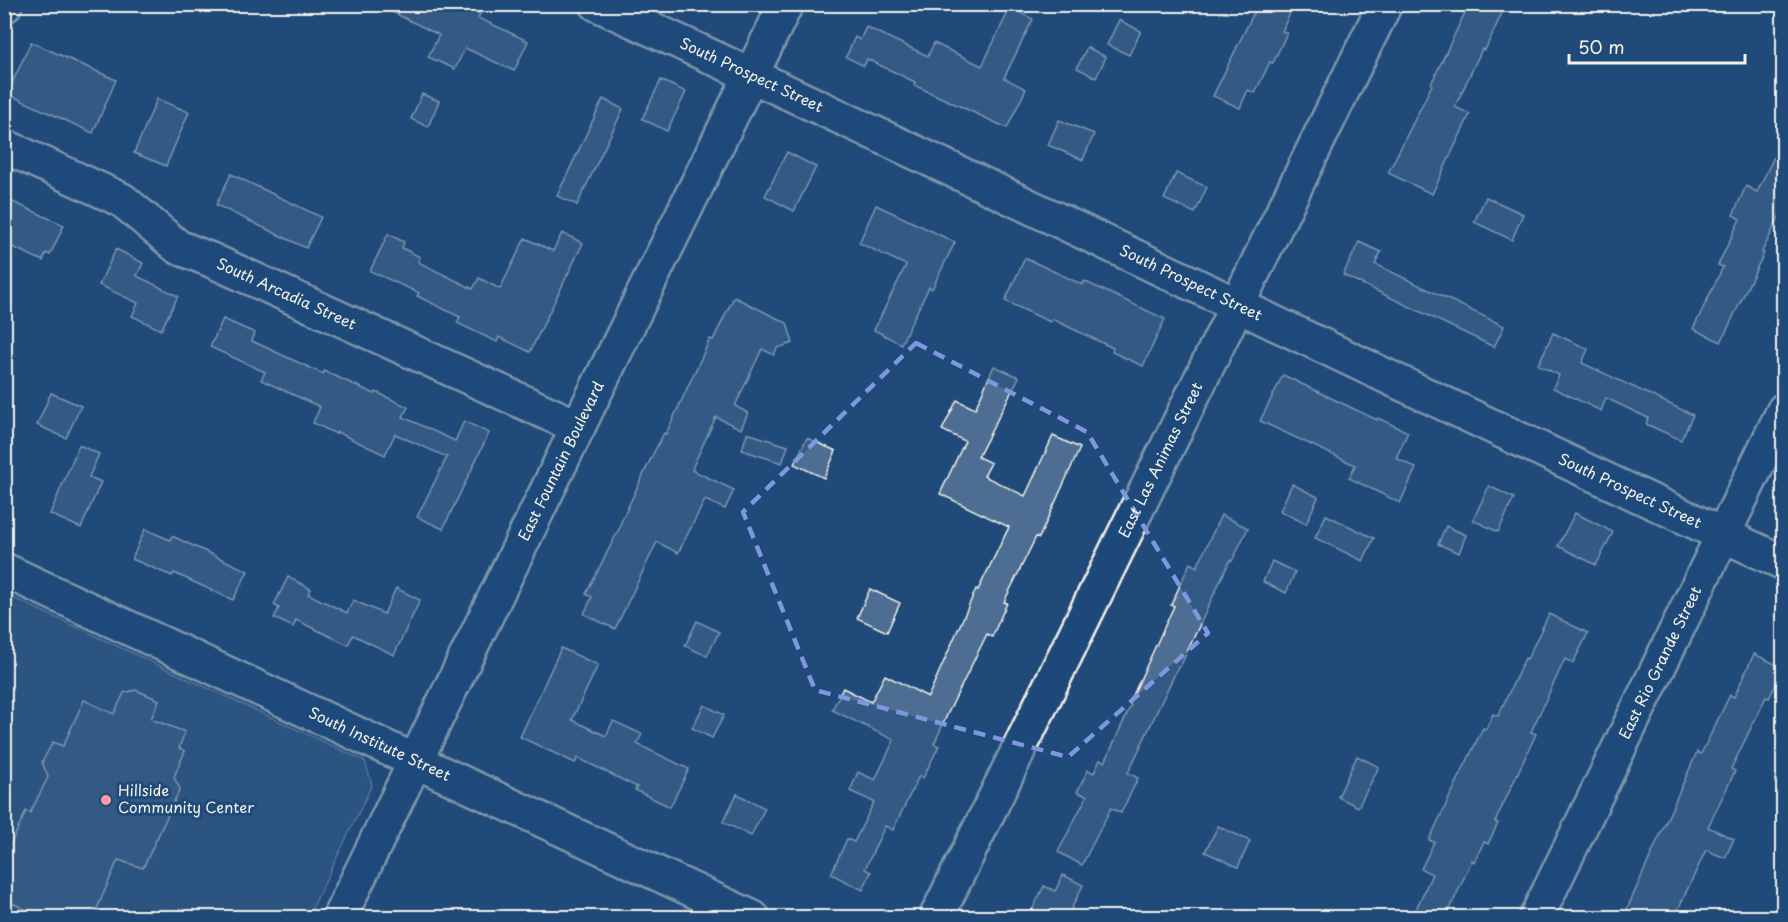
<svg xmlns="http://www.w3.org/2000/svg" width="1788" height="922" font-family="'Playpen Sans',sans-serif">
<style>
.green{fill:#3a5f88;stroke:#97a8b8;stroke-width:1.5}
.building{fill:#4d6e92;stroke:#f4f1e8;stroke-width:1.5}
.lines{fill:none;stroke-linecap:round;stroke-linejoin:round}
.minor-casing{stroke:#f4f1e8;stroke-width:38}
.major-casing{stroke:#f4f1e8;stroke-width:38}
.minor{stroke:#1f4a7a;stroke-width:33}
.major{stroke:#1f4a7a;stroke-width:33}
.marked{fill:none;stroke:#7e97df;stroke-width:4.5;stroke-dasharray:12 8;stroke-linejoin:round}
.poi-dot{fill:#ff9aa2;stroke:#1f4a7a;stroke-width:2}
.labels{text-anchor:middle;stroke-width:6;stroke-linejoin:round;paint-order:stroke}
.street-label{font-size:15px;fill:#f4f1e8;stroke:#1f4a7a}
.poi-label{font-size:15px;fill:#f4f1e8;stroke:#1f4a7a;text-anchor:start}
</style>
<rect width="100%" height="100%" fill="#1f4a7a"/>
<filter id="ink" filterUnits="userSpaceOnUse"><feTurbulence type="fractalNoise" baseFrequency=".0167" numOctaves="2"/><feDisplacementMap in="SourceGraphic" scale="12" xChannelSelector="R" yChannelSelector="G"/><feConvolveMatrix kernelMatrix="1 2 1 2 8 2 1 2 1" color-interpolation-filters="sRGB"/></filter>
<g filter="url(#ink)">
<!-- green -->
<path class="green" d="M 5,594 L 365,761 L 372,785 L 308,917 L 5,918 Z"/>
<!-- building -->
<g class="building">
<path d="M 376,4 L 457,4 L 480,14 L 478,18 L 528,41 L 514,71 L 465,48 L 455,69 L 428,57 L 439,35 Z"/>
<path d="M 1258,4 L 1294,4 L 1282,31 L 1287,33 L 1273,63 L 1270,62 L 1255,93 L 1248,90 L 1240,108 L 1213,96 Z"/>
<path d="M 1469,4 L 1489,4 L 1503,11 L 1485,50 L 1482,49 L 1455,107 L 1470,114 L 1432,194 L 1388,173 L 1432,85 L 1431,84 Z"/>
<path d="M 1010,8 L 1033,19 L 1004,78 L 1026,89 L 1007,128 L 914,85 L 915,82 L 867,59 L 864,66 L 846,57 L 855,37 L 860,40 L 866,27 L 928,56 L 934,43 L 982,66 Z"/>
<path d="M 1119,20 L 1141,31 L 1129,55 L 1107,45 Z"/>
<path d="M 31,42 L 116,80 L 93,133 L 7,94 Z"/>
<path d="M 1087,47 L 1106,57 L 1096,78 L 1077,68 Z"/>
<path d="M 661,80 L 686,92 L 667,131 L 642,119 Z"/>
<path d="M 422,94 L 439,101 L 428,127 L 411,119 Z"/>
<path d="M 157,99 L 189,112 L 166,166 L 134,153 Z"/>
<path d="M 603,99 L 623,109 L 577,205 L 557,196 Z"/>
<path d="M 1059,120 L 1094,134 L 1083,160 L 1048,145 Z"/>
<path d="M 1784,136 L 1784,207 L 1762,252 L 1764,253 L 1721,342 L 1693,329 L 1723,267 L 1718,265 L 1740,219 L 1733,215 L 1746,186 L 1757,192 Z"/>
<path d="M 787,152 L 816,167 L 794,211 L 765,196 Z"/>
<path d="M 1176,173 L 1207,187 L 1195,213 L 1164,199 Z"/>
<path d="M 231,174 L 321,217 L 306,248 L 216,205 Z"/>
<path d="M 1486,197 L 1523,214 L 1512,240 L 1474,222 Z"/>
<path d="M 4,198 L 64,225 L 50,255 L 46,253 L 43,261 L 4,243 Z"/>
<path d="M 876,205 L 955,242 L 932,289 L 929,287 L 901,344 L 874,330 L 906,265 L 859,243 Z"/>
<path d="M 562,233 L 583,243 L 530,352 L 499,337 L 497,342 L 457,323 L 460,317 L 417,296 L 419,293 L 370,271 L 388,234 L 404,242 L 402,248 L 420,257 L 418,262 L 473,289 L 479,278 L 500,289 L 525,238 L 553,251 Z"/>
<path d="M 1359,242 L 1381,252 L 1375,264 L 1504,326 L 1494,347 L 1343,275 Z"/>
<path d="M 116,249 L 143,263 L 137,276 L 178,296 L 161,330 L 132,316 L 138,303 L 99,285 Z"/>
<path d="M 1025,258 L 1083,285 L 1084,281 L 1165,319 L 1143,366 L 1112,352 L 1113,348 L 1052,319 L 1050,322 L 1005,301 Z"/>
<path d="M 734,297 L 787,323 L 793,343 L 777,348 L 774,355 L 762,349 L 735,406 L 748,413 L 741,429 L 716,417 L 694,464 L 692,470 L 734,490 L 725,509 L 705,500 L 678,553 L 657,542 L 615,629 L 584,614 L 592,597 L 586,594 L 621,525 L 620,524 L 654,452 L 664,433 L 666,434 L 710,339 L 713,340 Z"/>
<path d="M 223,319 L 255,333 L 252,341 L 323,374 L 324,371 L 375,394 L 376,392 L 408,407 L 403,417 L 455,441 L 464,421 L 489,433 L 443,529 L 417,517 L 447,457 L 395,434 L 385,455 L 337,432 L 336,434 L 313,423 L 320,407 L 261,380 L 265,372 L 210,347 Z"/>
<path d="M 1553,333 L 1588,349 L 1582,363 L 1693,415 L 1681,440 L 1646,424 L 1648,418 L 1606,398 L 1601,411 L 1553,388 L 1559,375 L 1538,365 Z"/>
<path d="M 994,366 L 1019,377 L 978,457 L 991,463 L 984,476 L 1025,496 L 1053,436 L 1080,448 L 1039,538 L 1036,537 L 1004,602 L 1007,603 L 992,637 L 987,634 L 948,713 L 934,744 L 939,746 L 923,778 L 919,776 L 893,830 L 885,826 L 865,869 L 871,872 L 863,890 L 831,874 L 847,839 L 854,842 L 874,802 L 850,791 L 858,772 L 875,780 L 894,740 L 832,710 L 843,688 L 871,702 L 885,675 L 928,697 L 976,589 L 978,590 L 1009,527 L 940,494 L 965,441 L 942,430 L 957,400 L 975,409 Z"/>
<path d="M 1283,375 L 1377,420 L 1378,418 L 1408,432 L 1396,458 L 1416,468 L 1400,503 L 1349,478 L 1355,465 L 1260,421 Z"/>
<path d="M 51,393 L 81,406 L 66,438 L 37,425 Z"/>
<path d="M 747,433 L 788,446 L 782,463 L 742,450 Z"/>
<path d="M 807,438 L 836,451 L 824,478 L 794,464 Z"/>
<path d="M 79,445 L 99,454 L 89,477 L 101,482 L 81,528 L 50,514 Z"/>
<path d="M 1292,484 L 1318,497 L 1306,524 L 1280,511 Z"/>
<path d="M 1489,486 L 1514,498 L 1498,532 L 1473,520 Z"/>
<path d="M 1575,513 L 1613,532 L 1596,565 L 1558,546 Z"/>
<path d="M 1221,515 L 1248,528 L 1232,561 L 1230,560 L 1180,667 L 1178,667 L 1128,773 L 1138,778 L 1121,813 L 1111,808 L 1082,865 L 1058,852 L 1087,796 L 1077,792 L 1088,770 L 1094,773 L 1100,760 L 1105,762 L 1131,705 L 1129,704 L 1174,606 L 1171,605 L 1190,563 L 1197,567 Z"/>
<path d="M 1326,515 L 1374,538 L 1363,561 L 1315,538 Z"/>
<path d="M 1446,526 L 1466,535 L 1459,553 L 1438,544 Z"/>
<path d="M 145,529 L 170,540 L 172,536 L 248,571 L 233,600 L 174,573 L 172,576 L 132,559 Z"/>
<path d="M 1272,561 L 1295,572 L 1286,593 L 1263,582 Z"/>
<path d="M 288,577 L 311,589 L 308,594 L 347,613 L 353,600 L 384,614 L 396,588 L 420,600 L 394,655 L 353,635 L 348,645 L 296,620 L 293,627 L 274,618 L 279,608 L 274,605 Z"/>
<path d="M 870,589 L 900,603 L 887,632 L 857,618 Z"/>
<path d="M 1549,614 L 1588,633 L 1573,663 L 1565,659 L 1531,732 L 1536,734 L 1495,822 L 1498,823 L 1488,844 L 1484,842 L 1474,862 L 1472,860 L 1446,918 L 1412,918 L 1432,874 L 1421,869 L 1434,842 L 1429,840 L 1483,728 L 1486,729 L 1493,714 L 1498,716 L 1525,658 L 1527,659 Z"/>
<path d="M 697,621 L 719,632 L 707,656 L 685,646 Z"/>
<path d="M 561,648 L 598,665 L 572,720 L 606,736 L 613,721 L 642,734 L 637,744 L 689,769 L 670,807 L 635,790 L 637,787 L 578,758 L 575,763 L 520,737 Z"/>
<path d="M 1754,654 L 1784,668 L 1769,698 L 1766,697 L 1731,769 L 1735,771 L 1708,827 L 1734,839 L 1725,858 L 1706,850 L 1674,918 L 1623,918 L 1697,752 L 1701,754 L 1730,695 L 1734,697 Z"/>
<path d="M 136,690 L 159,700 L 151,719 L 185,732 L 179,748 L 185,751 L 174,777 L 180,789 L 143,868 L 118,860 L 93,918 L 43,918 L 4,899 L 4,859 L 26,811 L 30,813 L 48,777 L 42,762 L 53,742 L 63,746 L 84,700 L 114,714 L 124,693 Z"/>
<path d="M 704,705 L 724,715 L 712,738 L 692,728 Z"/>
<path d="M 1357,756 L 1379,767 L 1358,807 L 1338,797 Z"/>
<path d="M 737,794 L 765,808 L 751,836 L 723,822 Z"/>
<path d="M 1218,826 L 1250,841 L 1238,867 L 1205,852 Z"/>
<path d="M 1063,875 L 1083,885 L 1067,918 L 1028,918 L 1044,886 L 1055,891 Z"/>
</g>
<g class="lines">
<!-- minor casing -->
<g class="minor-casing">
<g id="minor">
<path id="s1" d="M 597,4 C 995,186 1387,380 1784,563"/>
<path d="M 4,6 L 5,4"/>
<path id="s2" d="M 4,146 L 122,200 L 178,247 L 211,260 L 578,427"/>
<path id="s3" d="M 4,570 L 753,918"/>
<path id="s4" d="M 936,918 L 1385,4"/>
<path id="s5" d="M 1536,918 L 1784,410"/>
</g>
</g>
<!-- major casing -->
<g class="major-casing">
<g id="major">
<path id="s6" d="M 339,918 L 578,427 L 786,4"/>
</g>
</g>
<!-- minor -->
<use href="#minor" class="minor"/>
<!-- major -->
<use href="#major" class="major"/>
</g>
</g>
<!-- marked area -->
<path d="M0 0H1788V922H0ZM 916,343 L 1087,432 L 1208,633 L 1068,757 L 815,690 L 743,512 Z" fill="#1f4a7a" fill-opacity=".55" fill-rule="evenodd"/>
<path class="marked" d="M 916,343 L 1087,432 L 1208,633 L 1068,757 L 815,690 L 743,512 Z"/>
<!-- markers -->
<circle class="poi-dot" cx="106" cy="800" r="6"/>
<g class="labels">
<!-- street labels -->
<g class="street-label">
<text dy="5" stroke="none"><textPath href="#s1" startOffset="170">South Prospect Street</textPath></text>
<text dy="5" stroke="none"><textPath href="#s1" startOffset="656">South Prospect Street</textPath></text>
<text dy="5" stroke="none"><textPath href="#s2" startOffset="321">South Arcadia Street</textPath></text>
<text dy="5" stroke="none"><textPath href="#s6" startOffset="508">East Fountain Boulevard</textPath></text>
<text dy="5" stroke="none"><textPath href="#s4" startOffset="510">East Las Animas Street</textPath></text>
<text dy="5" stroke="none"><textPath href="#s1" startOffset="1142">South Prospect Street</textPath></text>
<text dy="5" stroke="none"><textPath href="#s5" startOffset="284">East Rio Grande Street</textPath></text>
<text dy="5" stroke="none"><textPath href="#s3" startOffset="414">South Institute Street</textPath></text>
</g>
<!-- poi labels -->
<g class="poi-label">
<text x="118" y="796">Hillside<tspan x="118" dy="17">Community Center</tspan></text>
</g>
</g>
<!-- margin -->
<rect width="1788" height="922" fill="none" stroke="#1f4a7a" stroke-width="24"/>
<rect x="12" y="12" width="1764" height="898" fill="none" stroke="#f4f1e8" stroke-width="2" filter="url(#ink)"/>
<!-- scale -->
<path d="M1569 54v9h176v-9" fill="none" stroke="#f4f1e8" stroke-width="3"/>
<text x="1578" y="54" font-size="18" fill="#f4f1e8" stroke="#1f4a7a" stroke-width="4.5" paint-order="stroke">50 m</text>
</svg>
